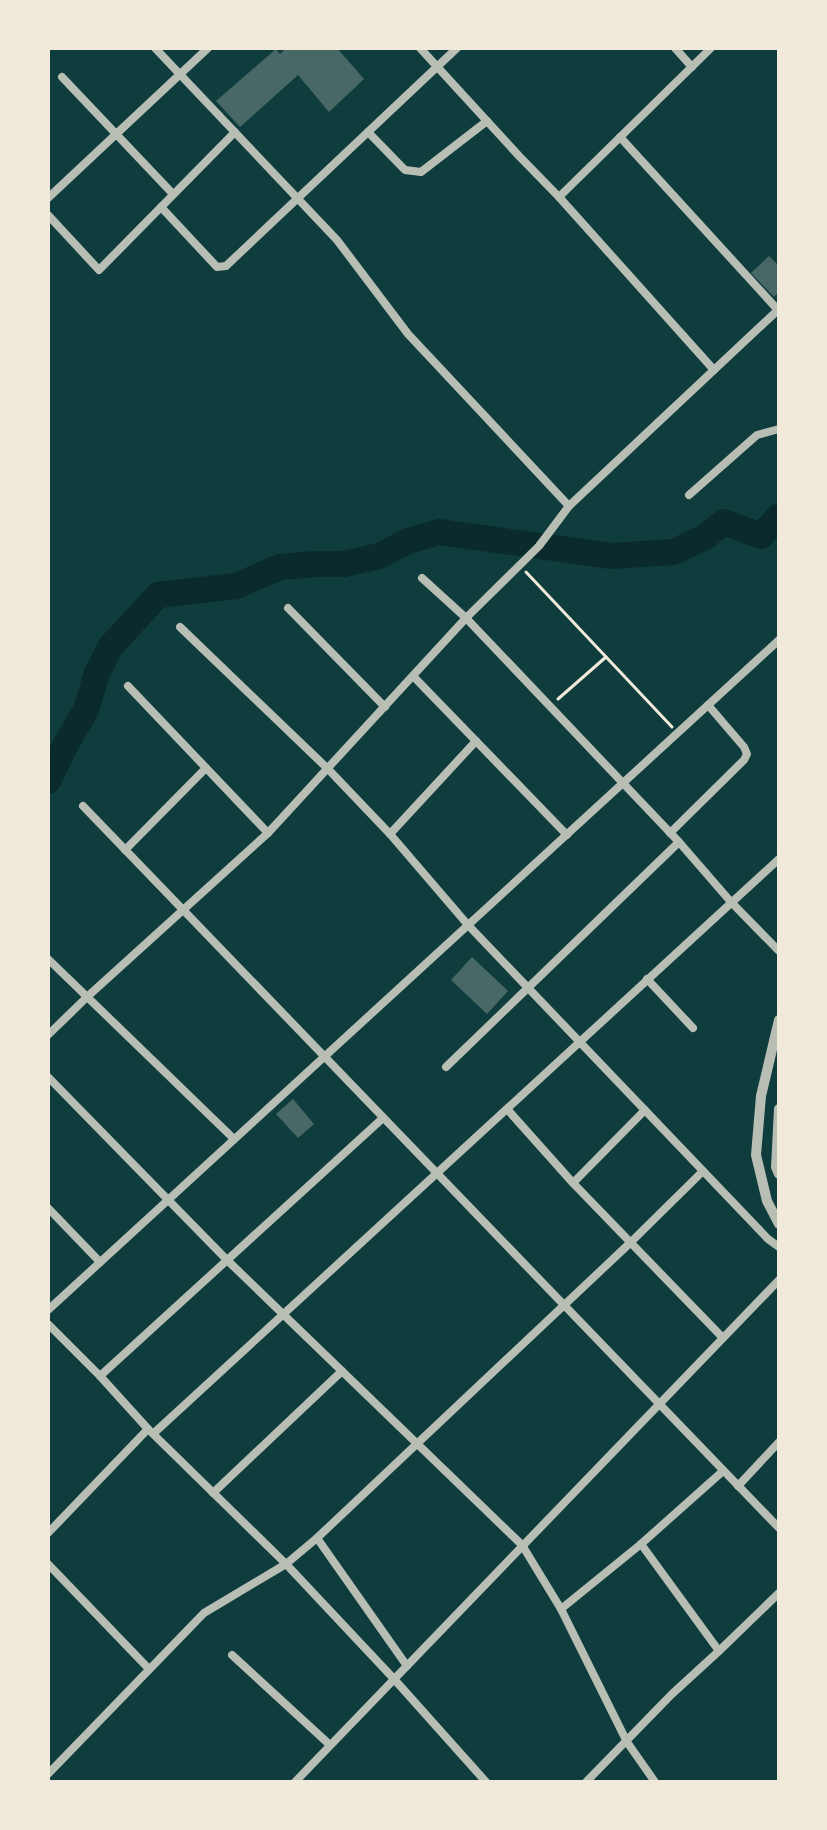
<svg xmlns="http://www.w3.org/2000/svg" width="827" height="1830" font-family="'Fira Sans',sans-serif">
<style>
.lines{fill:none;stroke-linecap:round;stroke-linejoin:round}
.river{stroke:#0a2a2b;stroke-width:26}
.building{fill:#486865}
.path{stroke:#f1e9da;stroke-width:3}
.minor{stroke:#b8beb3;stroke-width:8}
.tertiary{stroke:#b8beb3;stroke-width:10}
</style>
<rect width="100%" height="100%" fill="#0f3d3e"/>
<g class="lines">
<!-- river -->
<path class="river" d="M 48,781 L 67,742 L 86,710 L 97,673 L 111,646 L 158,595 L 236,586 L 280,567 L 316,564 L 344,564 L 379,556 L 408,541 L 439,532 L 611,556 L 674,552 L 705,537 L 724,522 L 761,536 L 779,516"/>
</g>
<!-- building -->
<g class="building">
<path d="M 286,48 L 337,48 L 364,79 L 329,112 L 298,75 L 240,127 L 216,101 L 276,49 L 280,54 Z"/>
<path d="M 769,256 L 779,266 L 779,292 L 774,297 L 751,273 Z"/>
<path d="M 472,957 L 508,991 L 487,1014 L 451,980 Z"/>
<path d="M 293,1099 L 314,1124 L 298,1138 L 276,1114 Z"/>
</g>
<g class="lines">
<!-- path -->
<g class="path">
<path d="M 526,572 L 672,727"/>
<path d="M 558,699 L 606,657"/>
</g>
<!-- minor -->
<g class="minor">
<path d="M 155,48 L 337,240 L 408,334 L 569,506"/>
<path d="M 420,48 L 519,156 L 559,197 L 714,370"/>
<path d="M 675,48 L 692,67"/>
<path d="M 62,77 L 173,194"/>
<path d="M 368,132 L 405,170 L 421,172 L 487,121"/>
<path d="M 620,137 L 778,310"/>
<path d="M 559,197 L 711,48"/>
<path d="M 48,198 L 208,48"/>
<path d="M 161,207 L 217,267 L 226,266 L 457,48"/>
<path d="M 48,215 L 99,270 L 235,132"/>
<path d="M 689,495 L 757,435 L 779,429"/>
<path d="M 422,578 L 466,618 L 679,842 L 731,902 L 779,951"/>
<path d="M 288,608 L 385,707"/>
<path d="M 180,627 L 328,769 L 390,834 L 468,925 L 768,1239 L 779,1247"/>
<path d="M 413,676 L 567,835"/>
<path d="M 128,686 L 268,833"/>
<path d="M 83,806 L 779,1528"/>
<path d="M 670,833 L 744,760 L 747,754 L 744,747 L 708,705"/>
<path d="M 390,834 L 476,741"/>
<path d="M 125,850 L 206,768"/>
<path d="M 48,959 L 234,1139"/>
<path d="M 647,979 L 693,1028"/>
<path d="M 48,1035 L 87,997 L 268,833 L 466,618 L 539,546 L 569,506 L 779,309"/>
<path d="M 446,1067 L 679,842"/>
<path d="M 48,1077 L 227,1260 L 522,1545 L 561,1609 L 627,1742 L 655,1782"/>
<path d="M 507,1109 L 573,1183 L 723,1338"/>
<path d="M 573,1183 L 645,1110"/>
<path d="M 48,1208 L 100,1262"/>
<path d="M 48,1310 L 779,640"/>
<path d="M 48,1324 L 100,1376 L 148,1429 L 286,1564 L 394,1679 L 486,1782"/>
<path d="M 100,1376 L 383,1118"/>
<path d="M 154,1433 L 779,859"/>
<path d="M 738,1486 L 779,1442"/>
<path d="M 213,1493 L 342,1371"/>
<path d="M 48,1533 L 148,1429"/>
<path d="M 317,1538 L 407,1666"/>
<path d="M 641,1544 L 719,1651"/>
<path d="M 48,1564 L 149,1669"/>
<path d="M 561,1609 L 641,1544 L 723,1471"/>
<path d="M 232,1655 L 330,1745"/>
<path d="M 48,1774 L 204,1613 L 286,1564 L 317,1538 L 630,1243 L 703,1171"/>
<path d="M 295,1782 L 779,1280"/>
<path d="M 586,1782 L 672,1694 L 719,1651 L 779,1593"/>
</g>
<!-- tertiary -->
<g class="tertiary">
<path d="M 779,1020 L 761,1096 L 756,1155 L 767,1201 L 779,1224"/>
<path d="M 779,1109 L 776,1167 L 779,1174"/>
</g>
</g>
<!-- border -->
<rect width="827" height="1830" fill="none" stroke="#f1e9da" stroke-width="100"/>
</svg>
